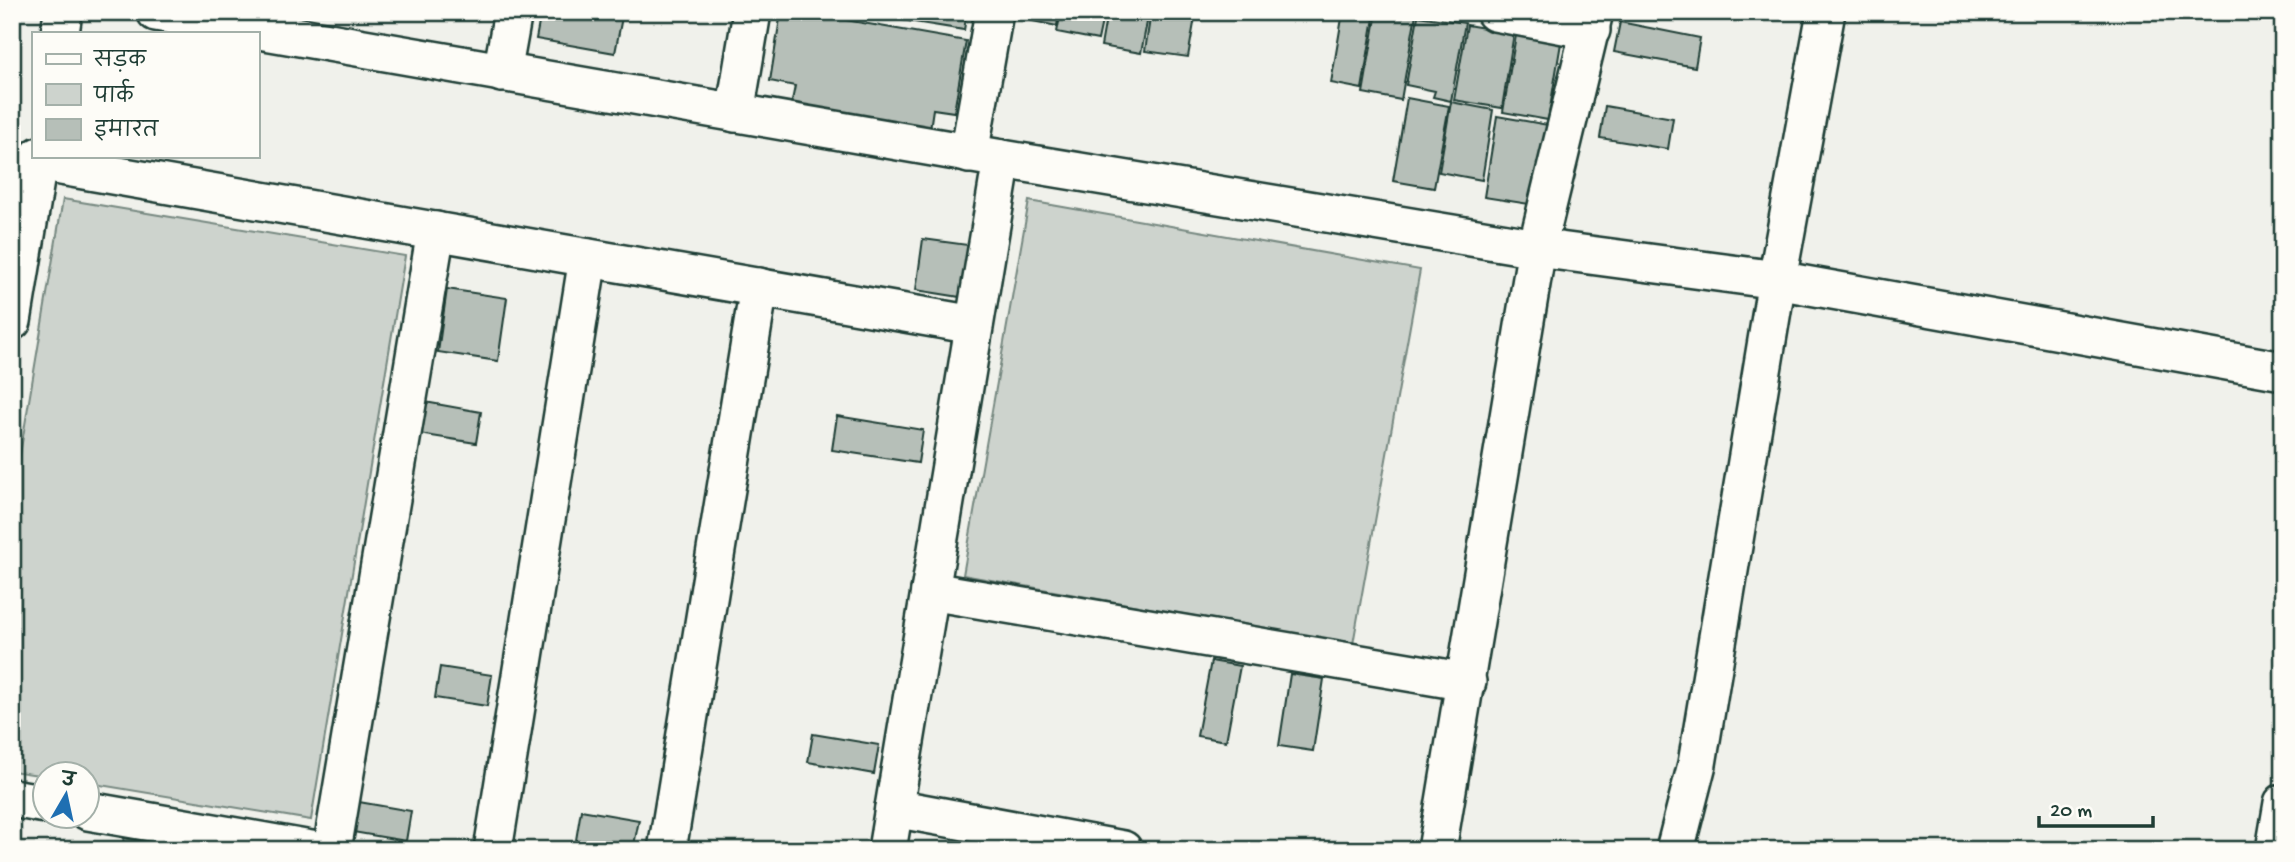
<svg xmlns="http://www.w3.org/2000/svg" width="2295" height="862" font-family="'Gochi Hand','Playpen Sans Deva',sans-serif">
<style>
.green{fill:#cdd3cd;stroke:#768880;stroke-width:2}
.building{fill:#b6bfb8;stroke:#1f3d34;stroke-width:2}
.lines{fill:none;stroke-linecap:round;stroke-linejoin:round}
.minor-casing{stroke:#1f3d34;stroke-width:42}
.minor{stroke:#fdfcf7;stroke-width:37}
</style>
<rect width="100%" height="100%" fill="#f0f1eb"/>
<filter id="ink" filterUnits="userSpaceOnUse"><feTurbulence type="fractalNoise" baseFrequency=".0143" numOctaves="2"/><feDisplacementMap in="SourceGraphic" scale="14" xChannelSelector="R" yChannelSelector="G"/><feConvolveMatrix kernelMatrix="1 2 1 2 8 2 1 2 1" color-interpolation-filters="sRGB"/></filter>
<g filter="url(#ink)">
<!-- green -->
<g class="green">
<path d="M 63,199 L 405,256 L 311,820 L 88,783 L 88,774 L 45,776 L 12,771 L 12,502 Z"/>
<path d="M 1029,201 L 1420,270 L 1353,644 L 963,575 Z"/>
</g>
<!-- building -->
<g class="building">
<path d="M 541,12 L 623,12 L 615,53 L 536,39 Z"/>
<path d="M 781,12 L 800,12 L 966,41 L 954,112 L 933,109 L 930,129 L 791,106 L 795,86 L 770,81 Z"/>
<path d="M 853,12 L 967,12 L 964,30 Z"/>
<path d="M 1014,12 L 1059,12 L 1057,26 L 1013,17 Z"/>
<path d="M 1061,12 L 1104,12 L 1098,40 L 1057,32 Z"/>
<path d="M 1107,12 L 1149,12 L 1141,53 L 1101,46 Z"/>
<path d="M 1151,12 L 1196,12 L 1188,57 L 1145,51 Z"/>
<path d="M 1343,12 L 1375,12 L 1362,89 L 1331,83 Z"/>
<path d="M 1377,12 L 1416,14 L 1401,100 L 1363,93 Z"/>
<path d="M 1418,16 L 1465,23 L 1451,101 L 1433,97 L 1435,91 L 1406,85 Z"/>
<path d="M 1620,22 L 1700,38 L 1695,67 L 1614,52 Z"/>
<path d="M 1467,25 L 1514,33 L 1502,108 L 1454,100 Z"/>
<path d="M 1516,35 L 1561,43 L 1548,120 L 1503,112 Z"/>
<path d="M 1407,98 L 1449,106 L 1434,188 L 1393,181 Z"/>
<path d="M 1451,102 L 1493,110 L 1482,180 L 1439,172 Z"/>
<path d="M 1605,106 L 1673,118 L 1668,149 L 1600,138 Z"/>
<path d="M 1497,116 L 1548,125 L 1535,205 L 1484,197 Z"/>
<path d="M 923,239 L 968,245 L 960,297 L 916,290 Z"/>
<path d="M 447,289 L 507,298 L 498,361 L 438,352 Z"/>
<path d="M 425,402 L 481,412 L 476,443 L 419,434 Z"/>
<path d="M 837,416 L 923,430 L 918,463 L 832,450 Z"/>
<path d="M 1211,661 L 1240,666 L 1226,741 L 1197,736 Z"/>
<path d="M 440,667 L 492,675 L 487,706 L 435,698 Z"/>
<path d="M 1290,674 L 1324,679 L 1313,751 L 1279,746 Z"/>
<path d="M 813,734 L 879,745 L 874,774 L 808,762 Z"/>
<path d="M 359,802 L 411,811 L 406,841 L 353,832 Z"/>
<path d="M 581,810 L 639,820 L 633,850 L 575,846 Z"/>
<path d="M 124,838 L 166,846 L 166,850 L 121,850 Z"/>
</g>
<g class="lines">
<!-- minor casing -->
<g class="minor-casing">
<g id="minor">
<path d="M 156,12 L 1002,159 L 1537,248 L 1777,280 L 2283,371"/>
<path d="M 1495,12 L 1591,30"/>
<path d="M 60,33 L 63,12"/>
<path d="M 502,73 L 513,12"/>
<path d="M 735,113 L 752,12"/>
<path d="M 969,154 L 994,12"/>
<path d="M 38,162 L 974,325"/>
<path d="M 12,321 L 39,156"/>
<path d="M 930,591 L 1467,682"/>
<path d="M 12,798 L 46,804"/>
<path d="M 894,808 L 1123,850"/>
<path d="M 88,811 L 311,850"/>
<path d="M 332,850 L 436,231"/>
<path d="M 493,850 L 588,258"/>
<path d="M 667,850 L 759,287"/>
<path d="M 887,850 L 1002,159"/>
<path d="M 1437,850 L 1537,248 L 1594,12"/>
<path d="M 1675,850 L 1697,764 L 1777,280 L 1826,12"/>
<path d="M 2275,850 L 2283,803"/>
</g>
</g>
<!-- minor -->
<use href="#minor" class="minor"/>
</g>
</g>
<!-- margin -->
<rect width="2295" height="862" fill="none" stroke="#fdfcf7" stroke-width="42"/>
<rect x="21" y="21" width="2253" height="820" fill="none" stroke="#1f3d34" stroke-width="2.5" filter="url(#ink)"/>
<!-- legend -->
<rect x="32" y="32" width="228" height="126" fill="#fdfcf7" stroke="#a4b0a9" stroke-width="2"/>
<rect x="46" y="54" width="35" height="10" fill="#fdfcf7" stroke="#a4b0a9" stroke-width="2"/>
<text x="94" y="66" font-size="21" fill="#1f3d34">सड़क</text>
<rect x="46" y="84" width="35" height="21" fill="#cdd3cd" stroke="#a4b0a9" stroke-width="2"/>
<text x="94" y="102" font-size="21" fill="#1f3d34">पार्क</text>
<rect x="46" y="119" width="35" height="21" fill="#b6bfb8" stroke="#a4b0a9" stroke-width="2"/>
<text x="94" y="136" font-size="21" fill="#1f3d34">इमारत</text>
<!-- north arrow -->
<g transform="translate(66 795) rotate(9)"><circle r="33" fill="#fdfcf7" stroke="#a4b0a9" stroke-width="2"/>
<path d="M0-5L12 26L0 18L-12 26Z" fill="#1f6fb2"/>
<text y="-10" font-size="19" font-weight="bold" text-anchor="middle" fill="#1f3d34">उ</text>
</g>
<!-- scale -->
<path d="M2039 816v10h114v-10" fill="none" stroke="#1f3d34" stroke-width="3.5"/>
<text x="2050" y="816" font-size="21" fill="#1f3d34" stroke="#fdfcf7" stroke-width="5" paint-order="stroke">20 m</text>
</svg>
